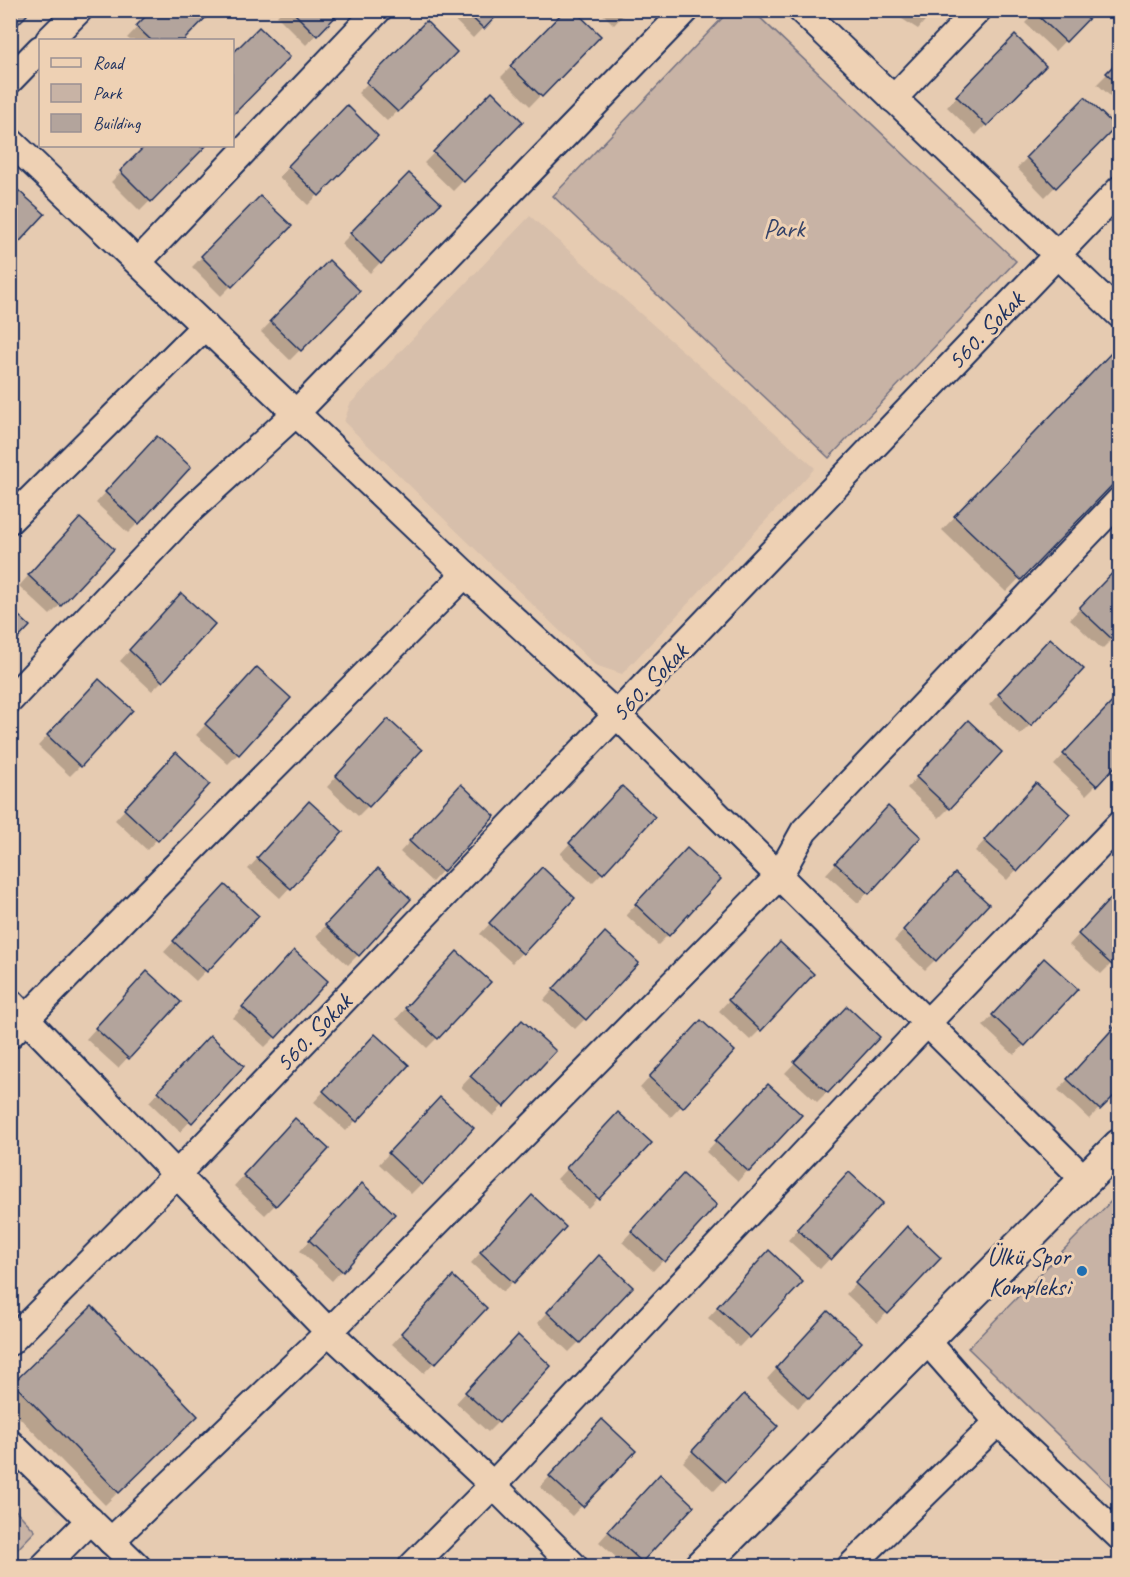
<svg xmlns="http://www.w3.org/2000/svg" width="1130" height="1577" font-family="Caveat,sans-serif">
<style>
.built{fill:#d7bfab}
.green{fill:#c8b3a5;stroke:#727182;stroke-width:1.5}
.shadow{fill:#0003}
.building{fill:#b3a49c;stroke:#1b2f5e;stroke-width:1.5}
.lines{fill:none;stroke-linecap:round;stroke-linejoin:round}
.minor-casing{stroke:#1b2f5e;stroke-width:30}
.tertiary-casing{stroke:#1b2f5e;stroke-width:36}
.minor{stroke:#eed1b4;stroke-width:26}
.tertiary{stroke:#eed1b4;stroke-width:32}
.poi-dot{fill:#1f6fb2;stroke:#eed1b4;stroke-width:2}
.labels{text-anchor:middle;stroke-width:6;stroke-linejoin:round;paint-order:stroke}
.park-label{font-size:26px;fill:#354369;stroke:#eed1b4}
.street-label{font-size:26px;fill:#1b2f5e;stroke:#eed1b4}
.poi-label{font-size:26px;fill:#1b2f5e;stroke:#eed1b4;text-anchor:end}
</style>
<rect width="100%" height="100%" fill="#e6cbb1"/>
<filter id="ink" filterUnits="userSpaceOnUse"><feTurbulence type="fractalNoise" baseFrequency=".0167" numOctaves="2"/><feDisplacementMap in="SourceGraphic" scale="12" xChannelSelector="R" yChannelSelector="G"/><feConvolveMatrix kernelMatrix="1 2 1 2 8 2 1 2 1" color-interpolation-filters="sRGB"/></filter>
<g filter="url(#ink)">
<!-- built -->
<path class="built" d="M 530,216 L 815,468 L 622,674 L 595,665 L 344,422 L 350,404 Z"/>
<!-- green -->
<g class="green">
<path d="M 729,11 L 753,11 L 1016,261 L 829,458 L 553,196 Z"/>
<path d="M 1119,1193 L 1119,1494 L 968,1348 Z"/>
<path d="M 10,1504 L 35,1531 L 11,1556 L 10,1556 Z"/>
</g>
<!-- shadow -->
<g class="shadow">
<path d="M 154,10 L 211,10 L 182,40 L 130,40 L 127,38 Z"/>
<path d="M 283,10 L 340,10 L 306,45 L 277,16 Z"/>
<path d="M 444,10 L 500,10 L 473,38 Z"/>
<path d="M 567,10 L 598,36 L 530,106 L 501,77 Z"/>
<path d="M 599,10 L 628,10 L 614,25 Z"/>
<path d="M 888,10 L 934,10 L 918,29 Z"/>
<path d="M 1037,10 L 1095,10 L 1055,51 L 1025,23 Z"/>
<path d="M 426,24 L 455,52 L 387,121 L 358,93 Z"/>
<path d="M 1015,37 L 1044,66 L 976,135 L 947,107 Z"/>
<path d="M 1120,61 L 1120,105 L 1097,84 Z"/>
<path d="M 492,93 L 521,122 L 453,191 L 424,163 Z"/>
<path d="M 1085,99 L 1114,127 L 1045,197 L 1017,168 Z"/>
<path d="M 347,108 L 376,136 L 308,205 L 279,177 Z"/>
<path d="M 147,146 L 204,146 L 140,211 L 111,182 Z"/>
<path d="M 409,175 L 438,203 L 370,273 L 341,244 Z"/>
<path d="M 260,198 L 290,227 L 221,296 L 192,267 Z"/>
<path d="M 329,262 L 358,291 L 290,360 L 261,332 Z"/>
<path d="M 1101,365 L 1120,475 L 1006,592 L 942,530 Z"/>
<path d="M 147,448 L 138,523 L 128,533 L 96,503 Z"/>
<path d="M 70,530 L 60,605 L 50,615 L 19,586 Z"/>
<path d="M 1120,566 L 1120,631 L 1102,649 L 1070,619 Z"/>
<path d="M 171,606 L 162,681 L 152,691 L 120,661 Z"/>
<path d="M 1040,650 L 1030,725 L 1020,735 L 989,705 Z"/>
<path d="M 247,679 L 238,754 L 228,764 L 196,735 Z"/>
<path d="M 89,691 L 80,766 L 70,776 L 38,746 Z"/>
<path d="M 1106,710 L 1096,785 L 1086,795 L 1054,765 Z"/>
<path d="M 378,731 L 368,806 L 358,816 L 327,787 Z"/>
<path d="M 958,733 L 949,808 L 939,818 L 907,788 Z"/>
<path d="M 166,765 L 157,839 L 147,850 L 115,820 Z"/>
<path d="M 1026,795 L 1068,814 L 1007,880 L 975,851 Z"/>
<path d="M 451,797 L 493,816 L 432,882 L 400,852 Z"/>
<path d="M 612,798 L 602,873 L 592,883 L 560,854 Z"/>
<path d="M 299,813 L 341,832 L 280,898 L 248,869 Z"/>
<path d="M 878,818 L 919,837 L 858,903 L 826,874 Z"/>
<path d="M 677,860 L 668,935 L 658,945 L 626,915 Z"/>
<path d="M 532,879 L 573,898 L 512,963 L 480,934 Z"/>
<path d="M 368,880 L 358,955 L 348,965 L 316,936 Z"/>
<path d="M 945,885 L 935,960 L 925,970 L 894,941 Z"/>
<path d="M 1120,890 L 1111,964 L 1101,974 L 1069,945 Z"/>
<path d="M 215,897 L 257,916 L 196,981 L 164,952 Z"/>
<path d="M 595,944 L 585,1019 L 575,1029 L 544,1000 Z"/>
<path d="M 770,955 L 760,1030 L 750,1040 L 719,1011 Z"/>
<path d="M 284,962 L 275,1037 L 265,1047 L 233,1018 Z"/>
<path d="M 447,963 L 437,1038 L 427,1048 L 396,1019 Z"/>
<path d="M 1034,970 L 1024,1045 L 1014,1055 L 983,1026 Z"/>
<path d="M 137,983 L 179,1002 L 118,1068 L 86,1039 Z"/>
<path d="M 837,1018 L 827,1092 L 817,1102 L 785,1073 Z"/>
<path d="M 1119,1024 L 1120,1087 L 1089,1119 L 1058,1090 Z"/>
<path d="M 512,1032 L 554,1051 L 493,1116 L 461,1087 Z"/>
<path d="M 691,1032 L 732,1051 L 671,1117 L 640,1088 Z"/>
<path d="M 365,1046 L 407,1065 L 346,1131 L 314,1102 Z"/>
<path d="M 200,1047 L 241,1066 L 180,1132 L 149,1102 Z"/>
<path d="M 758,1096 L 799,1116 L 738,1181 L 706,1152 Z"/>
<path d="M 430,1109 L 421,1184 L 411,1194 L 379,1164 Z"/>
<path d="M 608,1124 L 650,1143 L 588,1208 L 557,1179 Z"/>
<path d="M 285,1130 L 275,1205 L 265,1215 L 234,1186 Z"/>
<path d="M 839,1185 L 881,1203 L 820,1269 L 788,1240 Z"/>
<path d="M 673,1186 L 715,1206 L 653,1271 L 622,1242 Z"/>
<path d="M 352,1196 L 342,1270 L 332,1281 L 300,1251 Z"/>
<path d="M 522,1207 L 564,1227 L 503,1292 L 471,1263 Z"/>
<path d="M 897,1239 L 939,1258 L 877,1323 L 846,1294 Z"/>
<path d="M 759,1263 L 801,1282 L 739,1347 L 708,1318 Z"/>
<path d="M 589,1267 L 579,1342 L 569,1352 L 538,1323 Z"/>
<path d="M 443,1289 L 485,1308 L 424,1373 L 392,1344 Z"/>
<path d="M 92,1308 L 196,1416 L 105,1505 L 10,1408 L 10,1388 Z"/>
<path d="M 818,1323 L 808,1398 L 798,1408 L 767,1379 Z"/>
<path d="M 508,1347 L 498,1422 L 488,1432 L 456,1403 Z"/>
<path d="M 734,1407 L 776,1426 L 714,1491 L 683,1462 Z"/>
<path d="M 592,1431 L 633,1451 L 572,1516 L 540,1487 Z"/>
<path d="M 650,1486 L 692,1506 L 636,1566 L 626,1566 L 599,1542 Z"/>
</g>
<!-- building -->
<g class="building">
<path d="M 10,10 L 23,10 L 27,15 L 10,32 Z"/>
<path d="M 152,10 L 213,10 L 184,40 L 151,40 L 136,26 Z"/>
<path d="M 291,10 L 342,10 L 317,36 Z"/>
<path d="M 464,10 L 502,10 L 484,29 Z"/>
<path d="M 565,10 L 574,10 L 601,36 L 542,97 L 510,66 Z"/>
<path d="M 923,10 L 936,10 L 932,16 Z"/>
<path d="M 1036,10 L 1097,10 L 1066,42 L 1034,12 Z"/>
<path d="M 426,21 L 457,52 L 398,112 L 366,82 Z"/>
<path d="M 259,27 L 290,57 L 232,116 L 232,54 Z"/>
<path d="M 1015,35 L 1046,66 L 987,126 L 956,96 Z"/>
<path d="M 1120,59 L 1120,86 L 1106,73 Z"/>
<path d="M 492,91 L 523,122 L 464,182 L 433,152 Z"/>
<path d="M 1085,97 L 1116,127 L 1056,188 L 1026,157 Z"/>
<path d="M 347,105 L 378,136 L 319,196 L 288,166 Z"/>
<path d="M 145,146 L 206,146 L 151,202 L 120,171 Z"/>
<path d="M 409,173 L 441,203 L 381,264 L 350,233 Z"/>
<path d="M 10,183 L 45,214 L 10,252 Z"/>
<path d="M 260,196 L 292,226 L 232,287 L 201,256 Z"/>
<path d="M 329,260 L 360,291 L 301,351 L 270,321 Z"/>
<path d="M 1115,349 L 1120,354 L 1120,477 L 1021,580 L 954,516 Z"/>
<path d="M 157,436 L 191,467 L 139,524 L 105,492 Z"/>
<path d="M 80,518 L 114,549 L 61,606 L 28,575 Z"/>
<path d="M 1120,565 L 1120,633 L 1113,640 L 1079,608 Z"/>
<path d="M 181,593 L 215,624 L 163,682 L 129,650 Z"/>
<path d="M 10,608 L 30,626 L 10,647 Z"/>
<path d="M 1050,638 L 1084,669 L 1031,726 L 998,694 Z"/>
<path d="M 257,667 L 291,698 L 239,755 L 205,724 Z"/>
<path d="M 99,679 L 133,710 L 81,767 L 47,735 Z"/>
<path d="M 1116,698 L 1120,701 L 1120,761 L 1097,786 L 1063,754 Z"/>
<path d="M 388,719 L 422,750 L 369,807 L 336,776 Z"/>
<path d="M 968,720 L 1002,752 L 950,809 L 916,777 Z"/>
<path d="M 176,752 L 210,784 L 158,841 L 124,809 Z"/>
<path d="M 1036,783 L 1070,814 L 1018,871 L 984,840 Z"/>
<path d="M 461,784 L 495,816 L 443,872 L 409,841 Z"/>
<path d="M 622,786 L 655,817 L 603,874 L 569,843 Z"/>
<path d="M 309,801 L 343,832 L 291,889 L 257,858 Z"/>
<path d="M 888,806 L 921,837 L 869,894 L 835,863 Z"/>
<path d="M 687,848 L 721,879 L 669,936 L 635,904 Z"/>
<path d="M 542,867 L 575,898 L 523,954 L 489,923 Z"/>
<path d="M 378,868 L 411,899 L 359,956 L 325,925 Z"/>
<path d="M 955,873 L 989,904 L 936,961 L 903,930 Z"/>
<path d="M 225,885 L 259,916 L 207,972 L 173,941 Z"/>
<path d="M 1120,888 L 1120,956 L 1112,965 L 1078,934 Z"/>
<path d="M 605,932 L 639,963 L 586,1020 L 553,989 Z"/>
<path d="M 780,942 L 814,974 L 761,1031 L 728,1000 Z"/>
<path d="M 294,950 L 328,981 L 276,1038 L 242,1007 Z"/>
<path d="M 457,951 L 491,982 L 438,1039 L 405,1008 Z"/>
<path d="M 1044,958 L 1078,989 L 1025,1046 L 992,1015 Z"/>
<path d="M 147,971 L 181,1002 L 129,1059 L 95,1028 Z"/>
<path d="M 847,1006 L 880,1037 L 828,1093 L 794,1062 Z"/>
<path d="M 522,1020 L 556,1051 L 504,1107 L 470,1076 Z"/>
<path d="M 701,1020 L 735,1051 L 683,1108 L 649,1077 Z"/>
<path d="M 1119,1022 L 1120,1090 L 1100,1110 L 1067,1079 Z"/>
<path d="M 375,1034 L 409,1065 L 357,1122 L 323,1091 Z"/>
<path d="M 210,1035 L 244,1066 L 192,1123 L 158,1091 Z"/>
<path d="M 768,1084 L 802,1115 L 749,1172 L 715,1141 Z"/>
<path d="M 440,1097 L 474,1128 L 422,1185 L 388,1153 Z"/>
<path d="M 618,1112 L 652,1143 L 599,1199 L 566,1168 Z"/>
<path d="M 295,1118 L 329,1149 L 276,1206 L 243,1175 Z"/>
<path d="M 849,1172 L 883,1203 L 831,1260 L 797,1229 Z"/>
<path d="M 683,1174 L 717,1205 L 665,1262 L 631,1231 Z"/>
<path d="M 362,1183 L 395,1214 L 343,1272 L 309,1240 Z"/>
<path d="M 532,1195 L 566,1227 L 514,1283 L 480,1252 Z"/>
<path d="M 907,1226 L 941,1258 L 888,1314 L 855,1283 Z"/>
<path d="M 769,1250 L 803,1282 L 750,1338 L 717,1307 Z"/>
<path d="M 599,1255 L 633,1287 L 580,1343 L 547,1312 Z"/>
<path d="M 453,1276 L 487,1308 L 435,1364 L 401,1333 Z"/>
<path d="M 92,1306 L 198,1416 L 119,1493 L 13,1383 Z"/>
<path d="M 828,1311 L 862,1342 L 809,1399 L 776,1368 Z"/>
<path d="M 518,1335 L 551,1366 L 499,1423 L 465,1392 Z"/>
<path d="M 744,1394 L 778,1426 L 726,1482 L 692,1451 Z"/>
<path d="M 602,1419 L 636,1451 L 583,1507 L 549,1476 Z"/>
<path d="M 660,1474 L 694,1506 L 642,1562 L 608,1531 Z"/>
</g>
<g class="lines">
<!-- minor casing -->
<g class="minor-casing">
<g id="minor">
<path d="M 801,10 L 1120,315"/>
<path d="M 49,40 L 79,10"/>
<path d="M 10,80 L 40,49"/>
<path d="M 893,99 L 978,10"/>
<path d="M 10,141 L 465,574 L 617,715 L 1085,1180"/>
<path d="M 138,262 L 378,10"/>
<path d="M 10,520 L 205,326"/>
<path d="M 10,700 L 186,514 L 296,413 L 686,10"/>
<path d="M 10,1002 L 329,1332 L 493,1485 L 574,1566"/>
<path d="M 10,1035 L 139,903 L 465,574"/>
<path d="M 926,1340 L 998,1422 L 1120,1537"/>
<path d="M 10,1342 L 178,1173 L 1120,189"/>
<path d="M 10,1443 L 137,1566"/>
<path d="M 111,1541 L 329,1332 L 779,876 L 804,831 L 1120,500"/>
<path d="M 44,1566 L 90,1520"/>
<path d="M 412,1566 L 493,1485 L 927,1023 L 1120,824"/>
<path d="M 851,1566 L 998,1422"/>
</g>
</g>
<!-- tertiary casing -->
<g class="tertiary-casing">
<path id="tertiary" d="M 701,1566 L 1120,1145"/>
</g>
<!-- minor -->
<use href="#minor" class="minor"/>
<!-- tertiary -->
<use href="#tertiary" class="tertiary"/>
</g>
</g>
<!-- markers -->
<circle class="poi-dot" cx="1082" cy="1271" r="6"/>
<g class="labels">
<!-- park labels -->
<g class="park-label">
<text x="784" y="237">Park</text>
</g>
<!-- street labels -->
<g class="street-label">
<text transform="translate(985 330) rotate(-46)" y="9">560. Sokak</text>
<text transform="translate(649 682) rotate(-46)" y="9">560. Sokak</text>
<text transform="translate(313 1032) rotate(-46)" y="9">560. Sokak</text>
</g>
<!-- poi labels -->
<g class="poi-label">
<text x="1070" y="1265">Ülkü Spor<tspan x="1070" dy="30">Kompleksi</tspan></text>
</g>
</g>
<!-- margin -->
<rect width="1130" height="1577" fill="none" stroke="#eed1b4" stroke-width="36"/>
<rect x="18" y="18" width="1094" height="1541" fill="none" stroke="#1b2f5e" stroke-width="2" filter="url(#ink)"/>
<!-- legend -->
<rect x="39" y="39" width="195" height="108" fill="#eed1b4" stroke="#9a9092" stroke-width="1.5"/>
<rect x="51" y="58" width="30" height="9" fill="#eed1b4" stroke="#9a9092" stroke-width="1.5"/>
<text x="93" y="69" font-size="18" fill="#1b2f5e">Road</text>
<rect x="51" y="84" width="30" height="18" fill="#c8b3a5" stroke="#9a9092" stroke-width="1.5"/>
<text x="93" y="99" font-size="18" fill="#1b2f5e">Park</text>
<rect x="51" y="114" width="30" height="18" fill="#b3a49c" stroke="#9a9092" stroke-width="1.5"/>
<text x="93" y="129" font-size="18" fill="#1b2f5e">Building</text>
</svg>
